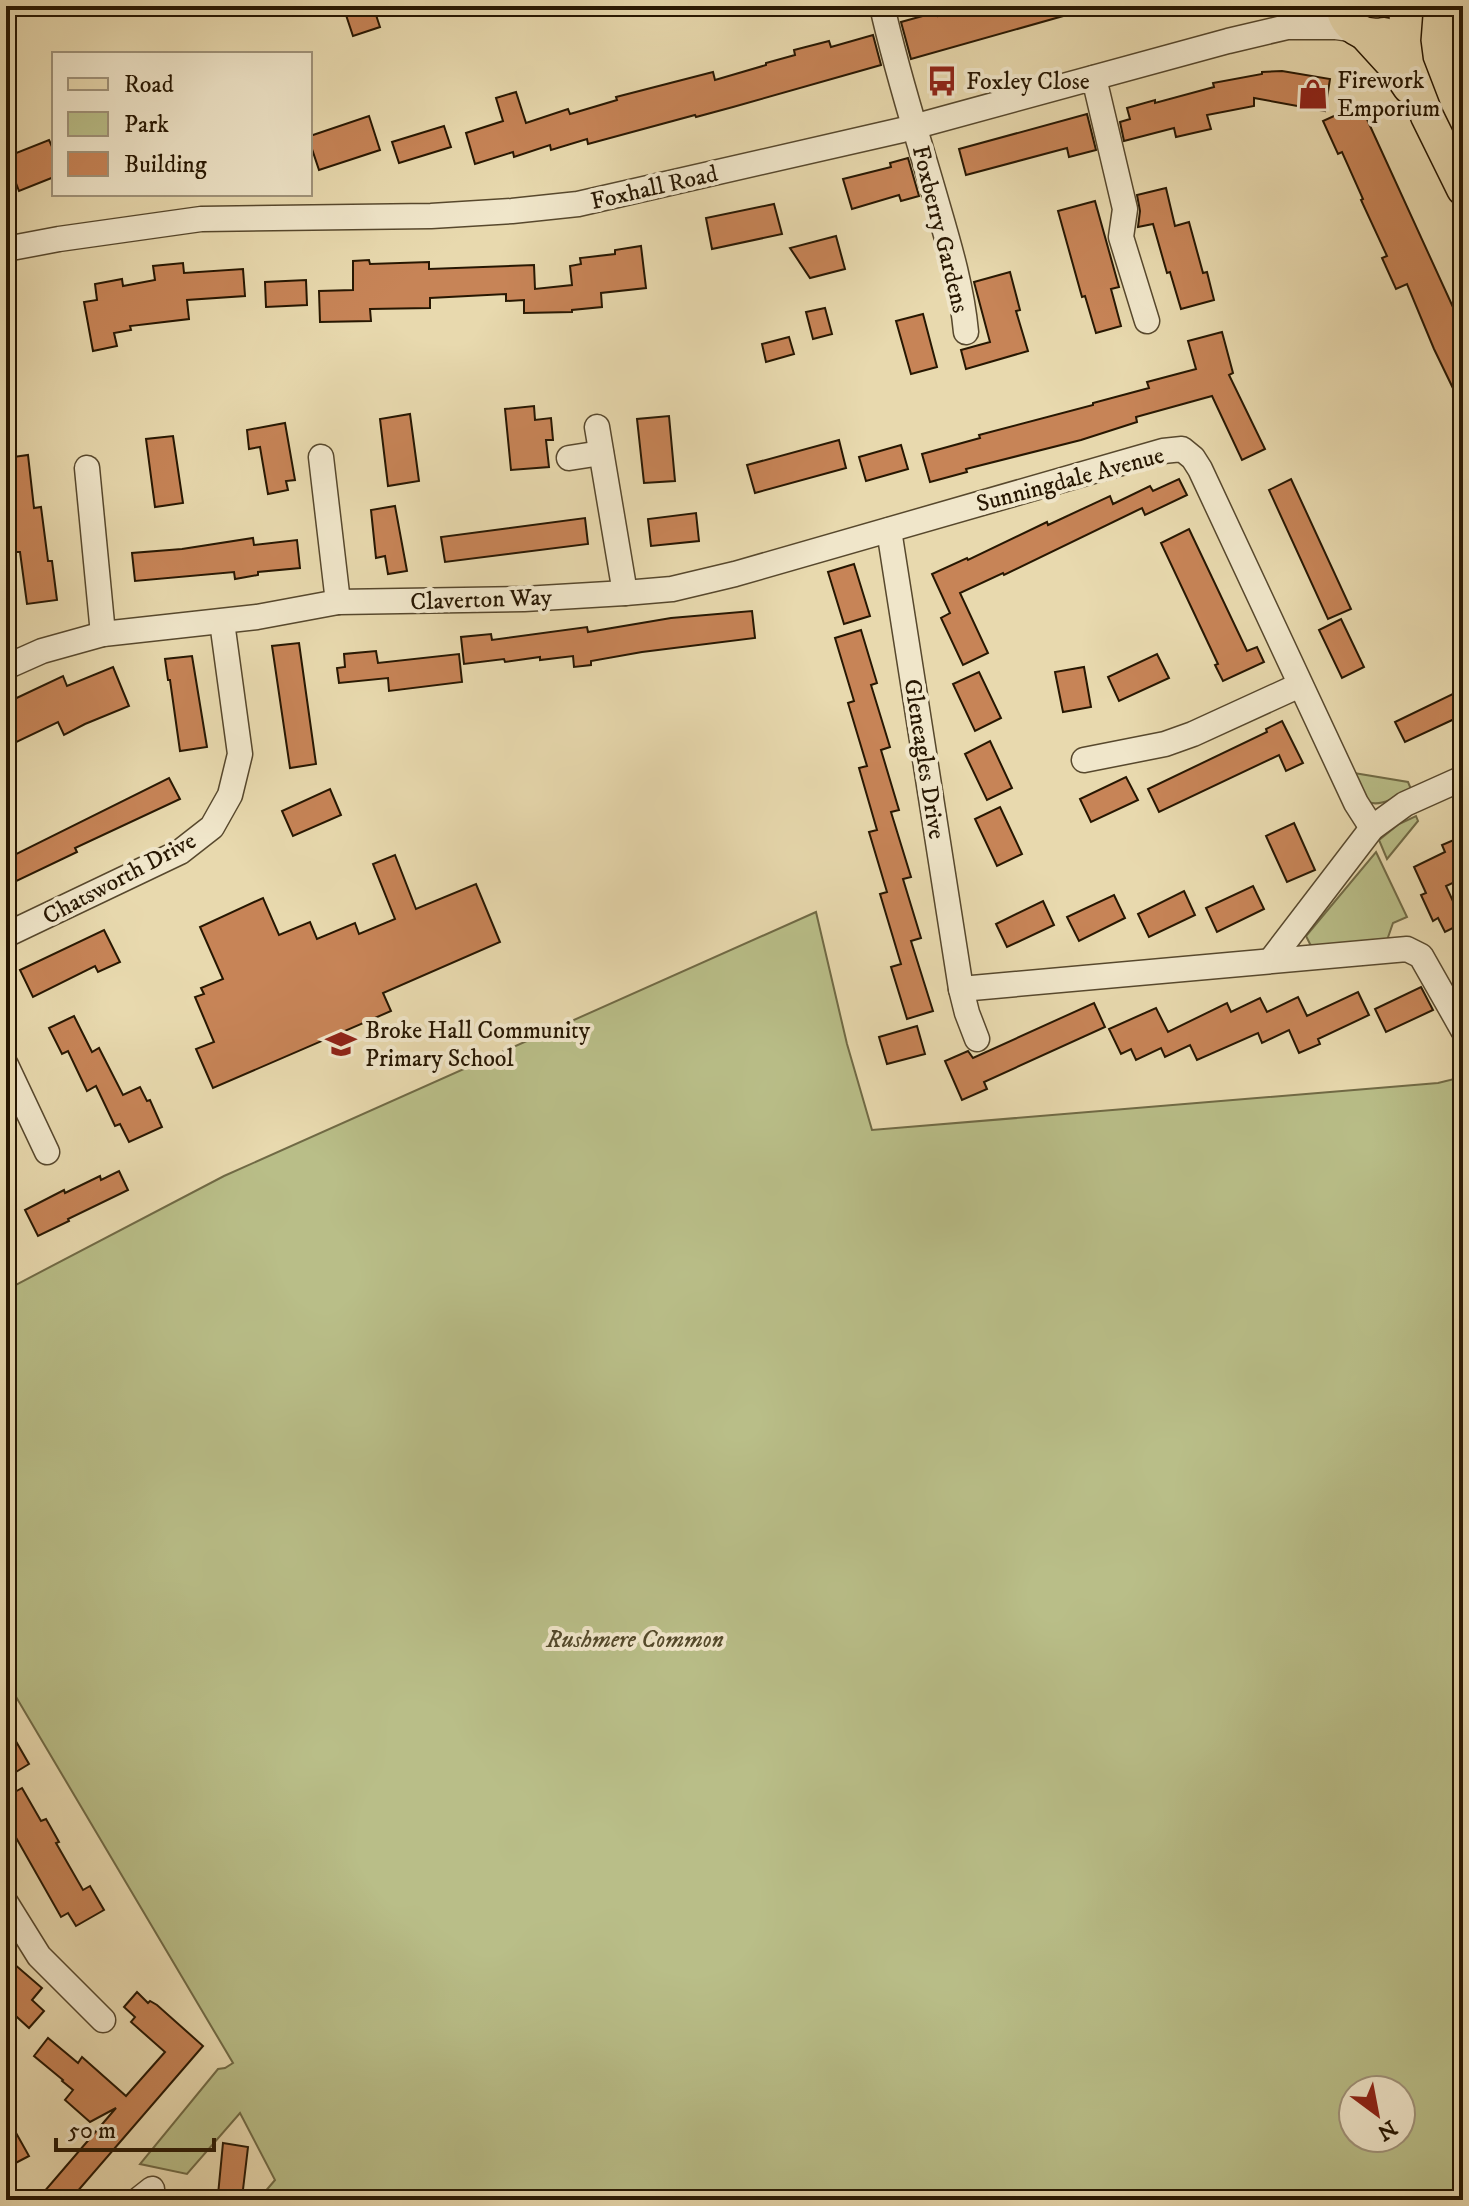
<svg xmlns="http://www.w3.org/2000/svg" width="1469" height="2206" font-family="'IM FELL DW Pica',serif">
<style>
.green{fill:#b9be88;stroke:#706a45;stroke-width:2;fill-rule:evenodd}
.building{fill:#c78457;stroke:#271702;stroke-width:2}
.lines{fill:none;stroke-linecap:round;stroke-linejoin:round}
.minor-casing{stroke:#57482d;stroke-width:27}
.major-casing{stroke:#271702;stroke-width:35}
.minor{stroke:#f0e6ca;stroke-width:24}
.major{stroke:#e8d9ae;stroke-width:32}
.labels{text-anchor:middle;stroke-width:8;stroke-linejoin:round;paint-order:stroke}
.poi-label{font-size:24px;fill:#271702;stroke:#f0e6ca;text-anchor:start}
.street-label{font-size:24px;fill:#271702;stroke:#f0e6ca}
.park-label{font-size:24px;font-style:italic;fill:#53492a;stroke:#f0e6ca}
</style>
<rect width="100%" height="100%" fill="#e8d9ae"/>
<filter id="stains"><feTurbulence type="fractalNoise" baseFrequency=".0025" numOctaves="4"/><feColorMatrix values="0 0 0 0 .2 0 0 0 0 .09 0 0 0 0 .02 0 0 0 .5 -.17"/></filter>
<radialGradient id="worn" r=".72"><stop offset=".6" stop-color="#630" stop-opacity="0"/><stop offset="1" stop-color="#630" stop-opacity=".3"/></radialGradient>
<!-- green -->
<g class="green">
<path d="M 1354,773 L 1408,782 L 1411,789 C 1398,795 1376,812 1363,798 C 1358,792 1356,780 1354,773 Z"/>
<path d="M 1416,816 L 1418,821 L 1387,859 L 1379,840 L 1399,824 Z"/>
<path d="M 1376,852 L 1407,917 L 1393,923 L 1386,943 L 1317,949 L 1310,944 L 1306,936 Z"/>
<path d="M 816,912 L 847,1044 L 872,1130 L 1438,1083 L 1454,1079 L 1463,1085 L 1463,2200 L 258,2200 L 275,2180 L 240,2113 L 187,2174 L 140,2164 L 218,2069 L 225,2068 L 233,2063 L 6,1680 L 6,1290 L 224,1176 ZM 1353,2090 L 1401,2090 L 1401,2138 L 1353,2138 Z"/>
</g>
<!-- building -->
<g class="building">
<path d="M 343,6 L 373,6 L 380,27 L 353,36 Z"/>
<path d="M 975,6 L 1080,6 L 1081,11 L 911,59 L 901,22 L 937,12 L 938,16 Z"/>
<path d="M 873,35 L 881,65 L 733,107 L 696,117 L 695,115 L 588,144 L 587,139 L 551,150 L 550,145 L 514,157 L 513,152 L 475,164 L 466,133 L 503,121 L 496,98 L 516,92 L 526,123 L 568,109 L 570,114 L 617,100 L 616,97 L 713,72 L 715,80 L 766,65 L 766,63 L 795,55 L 794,50 L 829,41 L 831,47 Z"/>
<path d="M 1282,71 L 1330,79 L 1325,111 L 1254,98 L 1254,106 L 1207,115 L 1211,129 L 1176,137 L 1174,128 L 1124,141 L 1120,122 L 1130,119 L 1127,108 L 1155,100 L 1155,103 L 1214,87 L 1213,83 L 1262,74 L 1262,72 Z"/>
<path d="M 1360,104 L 1463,329 L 1463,409 L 1434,349 L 1407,284 L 1396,289 L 1382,258 L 1387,256 L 1361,200 L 1363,199 L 1342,152 L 1338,154 L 1323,121 Z"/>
<path d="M 1087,114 L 1096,150 L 1069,157 L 1067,148 L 966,175 L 959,149 Z"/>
<path d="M 369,116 L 380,150 L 319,170 L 310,143 L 310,136 Z"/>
<path d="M 444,126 L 451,147 L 399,163 L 392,142 Z"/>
<path d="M 49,140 L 54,151 L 54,177 L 19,191 L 6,157 Z"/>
<path d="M 908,158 L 919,196 L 901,201 L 899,195 L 852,209 L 843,179 L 891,167 L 890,163 Z"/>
<path d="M 1166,188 L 1175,226 L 1189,222 L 1203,273 L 1207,272 L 1214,300 L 1181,309 L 1170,272 L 1167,273 L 1153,224 L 1138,227 L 1140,211 L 1137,195 Z"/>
<path d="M 1095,201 L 1119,287 L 1111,289 L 1121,326 L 1096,333 L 1085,296 L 1082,297 L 1058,211 Z"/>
<path d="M 774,204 L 782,234 L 712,249 L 706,218 Z"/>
<path d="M 836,236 L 845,269 L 810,278 L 790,248 Z"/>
<path d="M 641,246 L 646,288 L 601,293 L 602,307 L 572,310 L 572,312 L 524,313 L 524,300 L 506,301 L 506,294 L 430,298 L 430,308 L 370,309 L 371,321 L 320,322 L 319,291 L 353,290 L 353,261 L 369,260 L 370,264 L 429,262 L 429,269 L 534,265 L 535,289 L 572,285 L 570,266 L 581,264 L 580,258 L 615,254 L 615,250 Z"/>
<path d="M 183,263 L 184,273 L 243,269 L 245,296 L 187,300 L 189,319 L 130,326 L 131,330 L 114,333 L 117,346 L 93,351 L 84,302 L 97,300 L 95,284 L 122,279 L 123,286 L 155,280 L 153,266 Z"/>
<path d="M 1010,272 L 1020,310 L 1016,311 L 1028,351 L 966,369 L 961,350 L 990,342 L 974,282 Z"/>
<path d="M 306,280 L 307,305 L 266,307 L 265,282 Z"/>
<path d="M 825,308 L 832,334 L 813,339 L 806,312 Z"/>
<path d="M 923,314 L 937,367 L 911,374 L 896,321 Z"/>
<path d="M 1222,332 L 1233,373 L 1229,375 L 1265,449 L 1242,460 L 1212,396 L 1136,417 L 1137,422 L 1081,440 L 966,469 L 967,472 L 930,482 L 922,454 L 980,438 L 979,435 L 1093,405 L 1093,403 L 1149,388 L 1147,382 L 1196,369 L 1188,341 Z"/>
<path d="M 789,337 L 794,354 L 766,362 L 762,344 Z"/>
<path d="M 534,406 L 535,420 L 551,418 L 553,440 L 546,440 L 549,467 L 511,470 L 505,409 Z"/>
<path d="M 410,414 L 419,481 L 388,486 L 380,419 Z"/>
<path d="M 669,416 L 675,481 L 644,483 L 637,419 Z"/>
<path d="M 285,423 L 295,480 L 286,481 L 288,490 L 268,494 L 260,447 L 249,449 L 247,430 Z"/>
<path d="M 173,436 L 183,503 L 155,507 L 146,439 Z"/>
<path d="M 839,440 L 846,468 L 755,493 L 747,465 Z"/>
<path d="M 901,445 L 908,469 L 866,481 L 859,457 Z"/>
<path d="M 28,455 L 34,508 L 41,507 L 48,561 L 52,561 L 57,600 L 27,604 L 20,552 L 15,552 L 9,498 L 6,499 L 6,458 Z"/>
<path d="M 1179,479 L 1187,495 L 1145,515 L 1142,508 L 1004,575 L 1003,573 L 960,593 L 988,653 L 963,665 L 941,618 L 950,613 L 932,574 L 967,558 L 968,560 L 1047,522 L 1048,525 L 1110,496 L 1113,504 L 1150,486 L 1153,491 Z"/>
<path d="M 1291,479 L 1351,609 L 1328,619 L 1269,490 Z"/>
<path d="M 395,506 L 407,571 L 388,574 L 385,556 L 376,558 L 371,510 Z"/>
<path d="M 696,513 L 699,541 L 651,546 L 648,519 Z"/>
<path d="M 585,518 L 588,544 L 445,562 L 441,537 Z"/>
<path d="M 1189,529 L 1247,651 L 1257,647 L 1264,662 L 1223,681 L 1215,665 L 1218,664 L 1161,543 Z"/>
<path d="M 253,538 L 254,545 L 297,540 L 300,568 L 258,572 L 258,575 L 235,579 L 234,572 L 135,581 L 132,553 L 182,549 Z"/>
<path d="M 854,564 L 870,616 L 844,624 L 828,572 Z"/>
<path d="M 752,611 L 755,638 L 642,652 L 591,661 L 591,665 L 574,667 L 573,656 L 540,660 L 540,657 L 505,662 L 504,659 L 464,664 L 461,637 L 491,634 L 492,640 L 587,627 L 588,632 L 671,618 Z"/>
<path d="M 1341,619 L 1364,667 L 1342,678 L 1319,630 Z"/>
<path d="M 861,630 L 877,683 L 871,685 L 890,747 L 881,750 L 899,810 L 891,812 L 911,877 L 903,879 L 921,938 L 911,941 L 933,1011 L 907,1019 L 891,967 L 901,964 L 880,894 L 887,892 L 869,832 L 877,830 L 859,768 L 867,766 L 848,703 L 854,701 L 835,638 Z"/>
<path d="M 299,643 L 316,764 L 290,768 L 272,646 Z"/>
<path d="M 376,651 L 378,663 L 459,654 L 462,682 L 389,691 L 388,678 L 339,683 L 337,668 L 345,667 L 344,654 Z"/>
<path d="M 1157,654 L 1169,678 L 1119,701 L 1108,677 Z"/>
<path d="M 192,656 L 207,747 L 180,751 L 170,680 L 168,680 L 165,659 Z"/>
<path d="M 113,667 L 129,706 L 85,724 L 64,735 L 58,722 L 6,747 L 6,703 L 63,676 L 67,686 Z"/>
<path d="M 1084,667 L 1091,707 L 1063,712 L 1055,672 Z"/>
<path d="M 979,672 L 1001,718 L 975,731 L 953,684 Z"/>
<path d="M 1463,689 L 1463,715 L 1405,742 L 1395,722 Z"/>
<path d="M 1282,721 L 1303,763 L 1286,771 L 1279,755 L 1159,812 L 1148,789 L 1267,732 L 1266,729 Z"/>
<path d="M 990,741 L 1012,788 L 987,800 L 965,754 Z"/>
<path d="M 1126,777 L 1138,800 L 1091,822 L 1080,799 Z"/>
<path d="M 169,778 L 180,799 L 75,848 L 77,852 L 6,886 L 6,859 Z"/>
<path d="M 330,789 L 341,815 L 293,836 L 282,811 Z"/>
<path d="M 1000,807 L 1022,854 L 997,866 L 975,819 Z"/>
<path d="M 1294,823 L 1315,870 L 1287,882 L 1266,836 Z"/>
<path d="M 1463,836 L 1463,889 L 1459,880 L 1446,886 L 1463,923 L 1445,932 L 1438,918 L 1433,921 L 1421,895 L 1426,893 L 1414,867 L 1445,852 L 1442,845 Z"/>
<path d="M 395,855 L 416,909 L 476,884 L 500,942 L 383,993 L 391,1011 L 213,1088 L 196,1049 L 214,1042 L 195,997 L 204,994 L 201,988 L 223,979 L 200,927 L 263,898 L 279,935 L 310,922 L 317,939 L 355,923 L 359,934 L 395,919 L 373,864 Z"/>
<path d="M 1253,886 L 1264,909 L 1217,932 L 1206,908 Z"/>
<path d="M 1184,891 L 1195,915 L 1149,937 L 1138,914 Z"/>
<path d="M 1114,895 L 1125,918 L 1079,941 L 1067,917 Z"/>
<path d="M 1043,901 L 1054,925 L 1007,947 L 996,924 Z"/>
<path d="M 104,930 L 120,962 L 98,972 L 95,966 L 33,997 L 20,970 Z"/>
<path d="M 1421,987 L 1433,1010 L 1386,1032 L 1375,1009 Z"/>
<path d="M 1358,992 L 1369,1015 L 1318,1039 L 1320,1044 L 1299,1053 L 1289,1030 L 1262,1043 L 1258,1033 L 1197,1060 L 1190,1045 L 1165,1057 L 1161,1048 L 1136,1060 L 1131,1049 L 1121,1054 L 1109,1029 L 1156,1008 L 1168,1032 L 1227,1003 L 1231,1012 L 1260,998 L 1267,1012 L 1298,997 L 1307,1016 Z"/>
<path d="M 1094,1003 L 1105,1027 L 984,1082 L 987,1089 L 962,1100 L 945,1061 L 968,1051 L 973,1058 Z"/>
<path d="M 74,1016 L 92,1052 L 99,1048 L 123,1095 L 140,1087 L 147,1101 L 150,1100 L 162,1127 L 129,1142 L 120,1124 L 115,1126 L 96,1086 L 87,1091 L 68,1051 L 62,1054 L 49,1028 Z"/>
<path d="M 917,1026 L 925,1054 L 887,1064 L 879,1037 Z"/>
<path d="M 119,1171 L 128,1190 L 68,1219 L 69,1221 L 38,1236 L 25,1210 L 64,1190 L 65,1193 L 100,1176 L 101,1180 Z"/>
<path d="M 6,1724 L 29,1764 L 6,1778 Z"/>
<path d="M 22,1788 L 41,1821 L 46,1819 L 59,1842 L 56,1843 L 83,1890 L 90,1886 L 104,1910 L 76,1926 L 68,1913 L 61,1917 L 6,1820 L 6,1797 Z"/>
<path d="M 6,1957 L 42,1988 L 32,2000 L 44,2011 L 29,2028 L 6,2007 Z"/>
<path d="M 137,1992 L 148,2003 L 150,2001 L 157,2005 L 203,2046 L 70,2200 L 37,2200 L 116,2108 L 90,2122 L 65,2100 L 73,2090 L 62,2081 L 63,2080 L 34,2056 L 48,2038 L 78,2063 L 82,2057 L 126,2096 L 165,2052 L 131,2022 L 135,2017 L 124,2007 Z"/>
<path d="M 6,2115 L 29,2156 L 6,2168 Z"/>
<path d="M 223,2143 L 248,2147 L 242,2198 L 218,2195 Z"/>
</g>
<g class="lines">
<!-- minor casing -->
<g class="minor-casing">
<g id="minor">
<path d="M 882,6 C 897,74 919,140 938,207 C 950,248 962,289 966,332"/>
<path d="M 1094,78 L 1125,209 L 1121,237 L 1147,321"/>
<path d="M 6,249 L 59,239 L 201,219 L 431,216 L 512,211 L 578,204 L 902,130 L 1228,41 L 1287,27 L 1336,27 L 1357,30"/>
<path d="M 597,427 L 625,593"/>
<path d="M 321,457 L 338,602"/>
<path d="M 569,458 L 601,453"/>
<path d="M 87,468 L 103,634"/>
<path d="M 889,530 L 961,989 L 967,1013 L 977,1039"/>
<path d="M 6,667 L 42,651 L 103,634 L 257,617 L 338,602 L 524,599 L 625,593 L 672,589 L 735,574 L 1163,451 L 1182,449 L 1193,458 L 1200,469 L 1356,803 L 1372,828"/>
<path d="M 1084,760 L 1165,744 L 1193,734 L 1300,685"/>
<path d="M 6,935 L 180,852 L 212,827 L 230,795 L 240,754 L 222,622"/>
<path d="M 1271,960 L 1372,828 L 1405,804 L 1463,778"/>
<path d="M 961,989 L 1407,949 L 1421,956 L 1463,1030"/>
<path d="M 6,1065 L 47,1152"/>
<path d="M 6,1903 L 39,1956 L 103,2020"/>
<path d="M 138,2200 L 152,2189"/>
</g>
</g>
<!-- major casing -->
<g class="major-casing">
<g id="major">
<path d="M 1342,6 C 1345,27 1364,38 1384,34"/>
<path d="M 1406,15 L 1404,41 L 1407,64 L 1427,116 L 1463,189"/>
<path d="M 1365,34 L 1396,68 L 1409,87"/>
</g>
</g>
<!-- minor -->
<use href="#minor" class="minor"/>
<!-- major -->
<use href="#major" class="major"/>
</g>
<!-- icons -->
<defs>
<g id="bus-bare" transform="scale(2.4)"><path d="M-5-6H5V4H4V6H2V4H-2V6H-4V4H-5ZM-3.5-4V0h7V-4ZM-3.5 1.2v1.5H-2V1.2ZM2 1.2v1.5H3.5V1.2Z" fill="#8f2418" stroke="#f0e6ca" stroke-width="2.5" paint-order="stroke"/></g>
<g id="shop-bare" transform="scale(2.4)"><path d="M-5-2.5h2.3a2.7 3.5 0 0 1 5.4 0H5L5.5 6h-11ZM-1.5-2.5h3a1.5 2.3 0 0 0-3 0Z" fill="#8f2418" stroke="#f0e6ca" stroke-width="2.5" paint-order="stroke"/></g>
<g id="school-bare" transform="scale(2.4)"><path d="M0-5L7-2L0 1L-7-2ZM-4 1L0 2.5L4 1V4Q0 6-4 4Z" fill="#8f2418" stroke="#f0e6ca" stroke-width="2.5" paint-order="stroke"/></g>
</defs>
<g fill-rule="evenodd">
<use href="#bus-bare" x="942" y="81"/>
<use href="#shop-bare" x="1313" y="94"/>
<use href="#school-bare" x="341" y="1044"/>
</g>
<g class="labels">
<!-- poi labels -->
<g class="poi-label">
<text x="1337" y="88">Firework<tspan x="1337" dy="28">Emporium</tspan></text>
<text x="966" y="89">Foxley Close</text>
<text x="365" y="1038">Broke Hall Community<tspan x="365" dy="28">Primary School</tspan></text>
</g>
<!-- street labels -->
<g class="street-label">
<text transform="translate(654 187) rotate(-13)" y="8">Foxhall Road</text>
<text transform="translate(941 229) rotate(76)" y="8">Foxberry Gardens</text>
<text transform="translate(1070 479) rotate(-15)" y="8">Sunningdale Avenue</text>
<text transform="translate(481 599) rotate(-2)" y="8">Claverton Way</text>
<text transform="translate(925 759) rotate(81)" y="8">Gleneagles Drive</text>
<text transform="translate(119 878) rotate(-28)" y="8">Chatsworth Drive</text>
</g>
<!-- park labels -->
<g class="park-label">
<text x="635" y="1647">Rushmere Common</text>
</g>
</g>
<!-- margin -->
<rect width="1469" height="2206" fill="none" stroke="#e8d9ae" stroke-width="32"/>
<rect x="8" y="8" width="1453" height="2190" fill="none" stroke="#271702" stroke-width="4"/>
<rect x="16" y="16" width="1437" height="2174" fill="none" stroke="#271702" stroke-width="2"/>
<!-- legend -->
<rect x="52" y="52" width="260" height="144" fill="#f0e6ca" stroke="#a0937a" stroke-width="2"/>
<rect x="68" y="78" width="40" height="12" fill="#e8d9ae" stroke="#a0937a" stroke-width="2"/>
<text x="124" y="92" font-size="24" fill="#271702">Road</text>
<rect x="68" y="112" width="40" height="24" fill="#b9be88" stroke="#a0937a" stroke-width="2"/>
<text x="124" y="132" font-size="24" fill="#271702">Park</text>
<rect x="68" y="152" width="40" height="24" fill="#c78457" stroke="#a0937a" stroke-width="2"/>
<text x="124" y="172" font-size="24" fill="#271702">Building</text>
<!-- north arrow -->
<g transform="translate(1377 2114) rotate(148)"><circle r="38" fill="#f0e6ca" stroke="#a0937a" stroke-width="2"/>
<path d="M0-6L14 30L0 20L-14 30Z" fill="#8f2418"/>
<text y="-12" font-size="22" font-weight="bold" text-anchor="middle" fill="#271702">N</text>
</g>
<!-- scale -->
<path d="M56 2138v12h158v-12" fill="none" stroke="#271702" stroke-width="4"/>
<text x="68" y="2138" font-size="24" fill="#271702" stroke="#f0e6ca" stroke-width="6" paint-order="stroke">50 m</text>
<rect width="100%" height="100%" filter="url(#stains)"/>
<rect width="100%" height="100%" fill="url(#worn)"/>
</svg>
